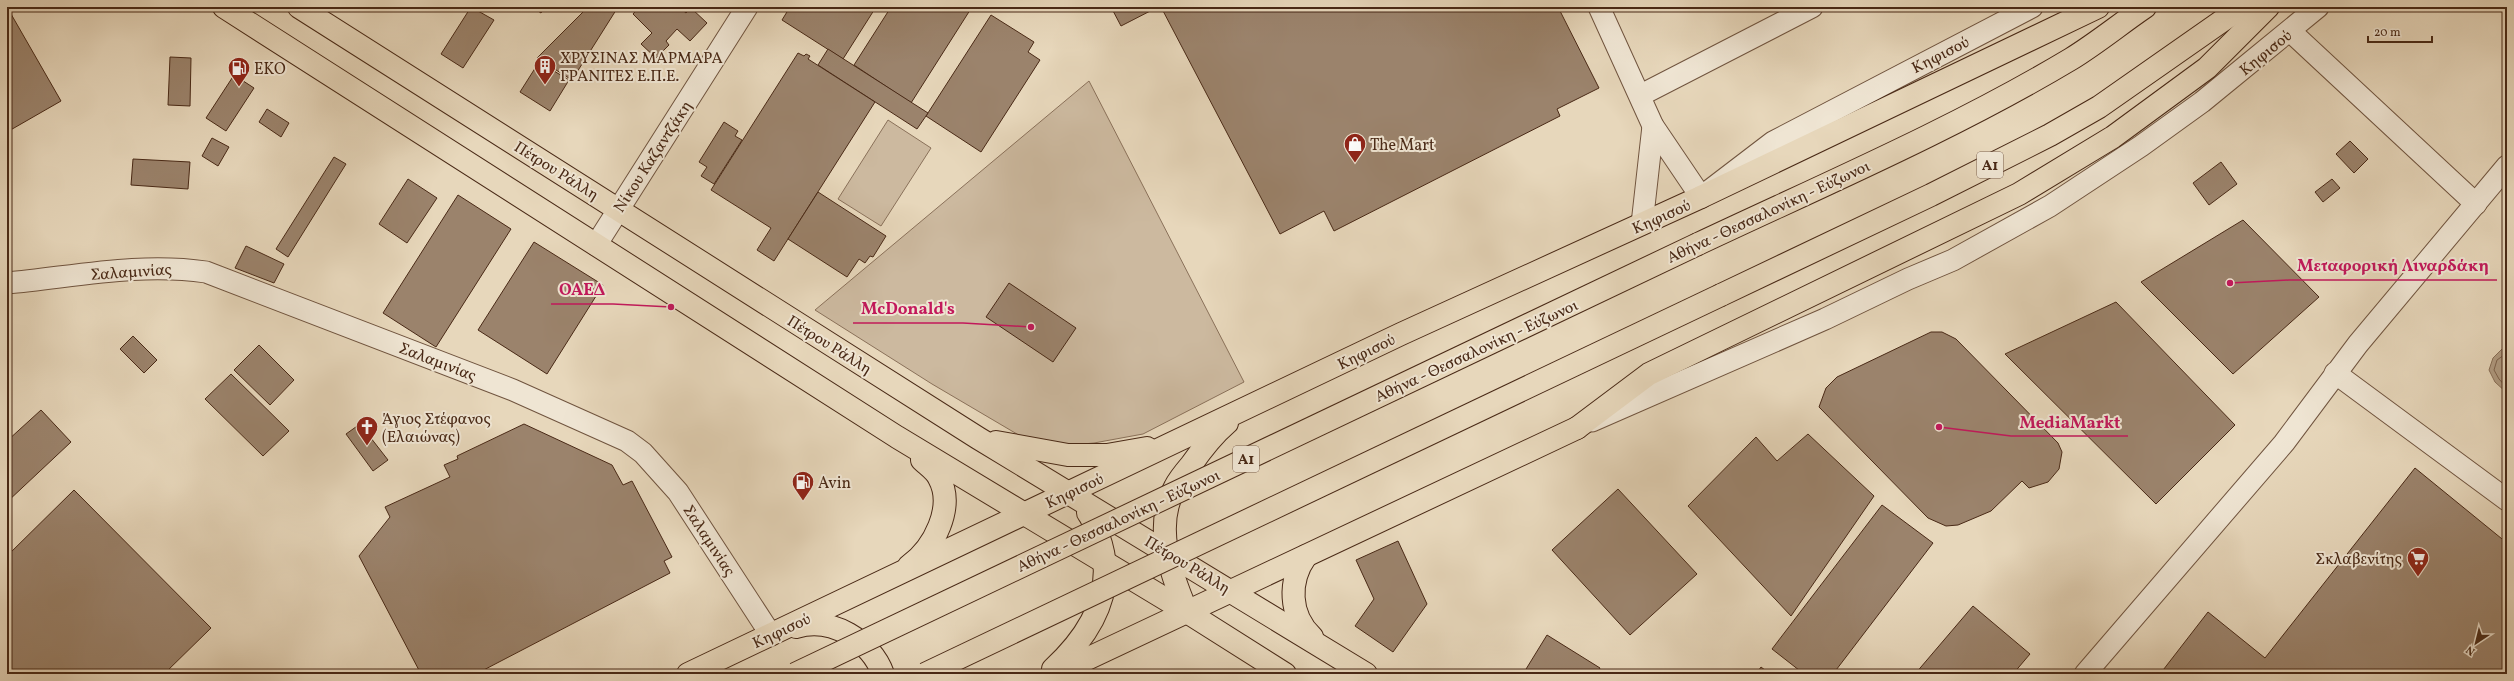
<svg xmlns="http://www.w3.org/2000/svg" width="2514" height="681" font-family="Vollkorn,serif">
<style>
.green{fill:#ccb99f;stroke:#8a715a}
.water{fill:#b19c83;stroke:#876e57}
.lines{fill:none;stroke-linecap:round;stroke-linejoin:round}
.shore{stroke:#7d624c;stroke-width:1}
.building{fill:#9b836c;stroke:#492916}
.minor-casing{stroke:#70543f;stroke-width:23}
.major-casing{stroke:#492916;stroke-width:24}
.highway-casing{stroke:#492916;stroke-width:24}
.minor{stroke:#efe5d3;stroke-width:21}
.major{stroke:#e7d7bb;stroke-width:22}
.highway{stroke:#e7d7bb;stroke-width:22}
.highway-bridge-casing{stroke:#492916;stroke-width:24;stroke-linecap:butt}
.highway-bridge{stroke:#e7d7bb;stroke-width:22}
.labels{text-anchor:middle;stroke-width:4;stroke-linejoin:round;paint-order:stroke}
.shield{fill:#efe5d3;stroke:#7b614f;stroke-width:1}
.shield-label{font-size:15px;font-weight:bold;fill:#492916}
.street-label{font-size:16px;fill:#492916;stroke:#efe5d3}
.poi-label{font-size:16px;fill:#492916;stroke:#efe5d3;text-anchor:start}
.leader{fill:none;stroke:#c2185b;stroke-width:1.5}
.callout-dot{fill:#c2185b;stroke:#efe5d3;stroke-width:1.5}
.callout-label{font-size:17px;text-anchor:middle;font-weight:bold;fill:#c2185b;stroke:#efe5d3;stroke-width:4;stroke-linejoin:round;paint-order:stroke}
</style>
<rect width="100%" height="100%" fill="#e7d7bb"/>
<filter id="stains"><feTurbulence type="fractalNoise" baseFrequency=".005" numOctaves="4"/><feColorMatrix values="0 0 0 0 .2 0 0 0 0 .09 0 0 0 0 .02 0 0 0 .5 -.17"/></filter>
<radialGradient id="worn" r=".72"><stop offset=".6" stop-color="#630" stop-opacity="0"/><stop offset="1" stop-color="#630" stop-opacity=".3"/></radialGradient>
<!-- green -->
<g class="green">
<path d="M 1089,81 L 1244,382 L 1143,434 L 1094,443 L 1059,446 L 1022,437 L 932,384 L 815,310 Z"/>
<path d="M 888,120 L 931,148 L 881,226 L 838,199 Z"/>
</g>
<!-- water -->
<path class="water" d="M 2502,349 L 2507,349 L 2507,393 L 2495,382 L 2489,370 L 2493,358 Z"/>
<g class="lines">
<!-- shore -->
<path class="shore" d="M 2507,353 L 2497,360 L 2494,370 L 2499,379 L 2507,388"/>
</g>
<!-- building -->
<g class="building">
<path d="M 7,7 L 61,101 L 7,132 Z"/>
<path d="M 471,7 L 494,20 L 463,68 L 441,54 Z"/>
<path d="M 532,7 L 545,7 L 541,13 Z"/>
<path d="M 588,7 L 618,7 L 572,80 L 537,58 Z"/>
<path d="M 639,7 L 679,7 L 686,13 L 691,8 L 707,23 L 690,41 L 677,29 L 666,41 L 669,45 L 656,58 L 641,44 L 652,33 L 633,14 Z"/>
<path d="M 790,7 L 876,7 L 843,59 L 782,20 Z"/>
<path d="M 891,7 L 972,7 L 911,103 L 854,65 Z"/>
<path d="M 1111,7 L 1158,7 L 1121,26 Z"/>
<path d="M 1161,7 L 1558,7 L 1599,88 L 1557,109 L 1560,116 L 1334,231 L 1324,211 L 1280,234 Z"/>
<path d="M 991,15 L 1034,42 L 1028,52 L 1040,60 L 981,152 L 926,116 Z"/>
<path d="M 828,49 L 928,113 L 917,129 L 818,65 Z"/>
<path d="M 798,53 L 804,56 L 806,54 L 810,56 L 808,59 L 875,102 L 774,261 L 757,250 L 771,228 L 711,190 Z"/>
<path d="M 170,57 L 191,58 L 190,106 L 168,105 Z"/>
<path d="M 539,62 L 569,80 L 550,111 L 520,92 Z"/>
<path d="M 234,75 L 254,88 L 226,131 L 206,118 Z"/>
<path d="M 267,109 L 289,123 L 281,137 L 259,122 Z"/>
<path d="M 724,122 L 738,131 L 735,136 L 742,140 L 714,184 L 701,176 L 707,167 L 699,162 Z"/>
<path d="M 212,138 L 229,147 L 218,166 L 202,156 Z"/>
<path d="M 2350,141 L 2368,159 L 2354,173 L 2336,154 Z"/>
<path d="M 334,157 L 346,164 L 288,257 L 276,249 Z"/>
<path d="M 133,159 L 190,162 L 188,189 L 131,185 Z"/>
<path d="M 2221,162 L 2237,184 L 2209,205 L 2193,183 Z"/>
<path d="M 408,179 L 437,198 L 407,243 L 379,224 Z"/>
<path d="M 2332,179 L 2340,188 L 2323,202 L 2315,192 Z"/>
<path d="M 818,192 L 886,236 L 873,257 L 870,256 L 865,263 L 859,259 L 847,277 L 788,239 Z"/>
<path d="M 458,195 L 511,229 L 436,347 L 383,313 Z"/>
<path d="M 2243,220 L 2319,297 L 2233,374 L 2141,282 Z"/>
<path d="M 534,242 L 603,285 L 547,374 L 478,330 Z"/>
<path d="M 246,246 L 284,264 L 274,283 L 235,268 Z"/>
<path d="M 1009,283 L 1076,328 L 1053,362 L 986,317 Z"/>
<path d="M 2116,302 L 2235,425 L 2156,504 L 2005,354 Z"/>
<path d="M 1931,332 L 1942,332 L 1956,339 L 2058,443 L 2062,452 L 2059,469 L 2048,482 L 2029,488 L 2022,481 L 1991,511 L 1958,525 L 1946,526 L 1928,518 L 1819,407 L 1826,388 L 1837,377 Z"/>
<path d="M 133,336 L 157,360 L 144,373 L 120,349 Z"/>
<path d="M 259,345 L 294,380 L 270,405 L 234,370 Z"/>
<path d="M 231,374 L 289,431 L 263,456 L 205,399 Z"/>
<path d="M 41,410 L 71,442 L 7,502 L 7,441 Z"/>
<path d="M 360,424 L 388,460 L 373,471 L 346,434 Z"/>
<path d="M 524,424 L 612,465 L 623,485 L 632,481 L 672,557 L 664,561 L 670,573 L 476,674 L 421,674 L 359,556 L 390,517 L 385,507 L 450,477 L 444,465 L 458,459 L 457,456 Z"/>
<path d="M 1808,434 L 1874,496 L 1791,616 L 1688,506 L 1756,437 L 1777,461 Z"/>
<path d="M 2415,468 L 2507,543 L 2507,674 L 2160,674 L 2208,612 L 2265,658 Z"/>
<path d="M 1618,489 L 1697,574 L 1630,635 L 1552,550 Z"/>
<path d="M 74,490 L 211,628 L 164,674 L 7,674 L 7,556 Z"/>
<path d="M 1882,505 L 1933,543 L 1833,674 L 1804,674 L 1772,649 Z"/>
<path d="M 1398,541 L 1427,604 L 1393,652 L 1355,626 L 1374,599 L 1356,560 Z"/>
<path d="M 1973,606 L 2030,654 L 2013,674 L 1915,674 Z"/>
<path d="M 1547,635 L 1600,668 L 1597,674 L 1523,674 Z"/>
<path d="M 1761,667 L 1770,674 L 1756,674 Z"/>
</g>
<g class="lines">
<!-- minor casing -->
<g class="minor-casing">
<g id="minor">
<path d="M 1599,7 L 1653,126 L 1701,197 L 1773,142 L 2032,7"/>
<path d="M 2290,31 L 2476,204"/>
<path d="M 1641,95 L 1812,7"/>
<path d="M 1642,224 L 1653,126"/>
<path d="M 596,245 L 747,7"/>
<path d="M 7,283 C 73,277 139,262 206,272 L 513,390 L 627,441 L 643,453 L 678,492 L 771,635"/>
<path d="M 2335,373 L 2507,500"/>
<path d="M 1592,421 L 1825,319 L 1908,279 L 1953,260 L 2050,206 L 2141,146 L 2202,102 L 2318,7"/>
<path d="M 2085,674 L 2284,443 L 2358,344 L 2507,166"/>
</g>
</g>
<!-- major casing -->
<g class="major-casing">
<g id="major">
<path d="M 224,7 L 897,437 L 1187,612 L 1285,674"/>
<path d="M 299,7 L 978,438 L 1366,674"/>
<path d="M 996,442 L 1068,455 L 1107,455 L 1147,448"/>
<path d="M 1306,556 C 1288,581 1289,615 1312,637"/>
<path d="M 909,566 C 934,548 955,507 939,478 C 936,471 927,465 922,460"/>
<path d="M 1187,612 C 1171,574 1153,527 1175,487 C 1179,479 1185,472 1191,465 C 1202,449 1213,435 1227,423"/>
<path d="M 796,627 C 832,616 871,641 883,674"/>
<path d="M 1053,669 C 1092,633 1118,588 1098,535 C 1095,528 1093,519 1088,513"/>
<path d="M 688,674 L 1401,334 L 1701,197"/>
<path d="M 1055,674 L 1577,428"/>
</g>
</g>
<!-- highway casing -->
<g class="highway-casing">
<g id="highway">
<path d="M 1701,197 L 2098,7"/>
<path d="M 1698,244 C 1821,186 1954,129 2071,59 C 2097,43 2120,24 2145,7"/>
<path d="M 1721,295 L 1931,195 L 2050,135 L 2099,107 L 2242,7"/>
<path d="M 1577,428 L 1649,374 L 2019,194 L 2113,137 L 2207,68 L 2268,7"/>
</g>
</g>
<!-- minor -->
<use href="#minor" class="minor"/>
<!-- major -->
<use href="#major" class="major"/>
<!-- highway -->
<use href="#highway" class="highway"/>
<!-- highway-bridge casing -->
<g class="highway-bridge-casing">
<g id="highway-bridge">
<path d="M 795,674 L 1698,244"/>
<path d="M 925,674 L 1721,295"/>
</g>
</g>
<!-- highway-bridge -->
<use href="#highway-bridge" class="highway-bridge"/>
</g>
<!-- icons -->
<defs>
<g id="building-pin" transform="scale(1.15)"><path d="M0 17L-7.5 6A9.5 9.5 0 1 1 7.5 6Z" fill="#8f2418" stroke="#efe5d3"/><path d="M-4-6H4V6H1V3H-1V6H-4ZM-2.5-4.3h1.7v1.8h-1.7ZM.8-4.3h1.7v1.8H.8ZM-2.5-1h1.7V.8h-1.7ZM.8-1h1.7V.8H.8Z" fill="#fff"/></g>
<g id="fuel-pin" transform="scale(1.15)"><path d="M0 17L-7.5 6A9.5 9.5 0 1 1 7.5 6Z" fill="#8f2418" stroke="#efe5d3"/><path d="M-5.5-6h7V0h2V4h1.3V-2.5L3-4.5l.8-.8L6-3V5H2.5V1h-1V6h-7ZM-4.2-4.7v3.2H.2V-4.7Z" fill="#fff"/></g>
<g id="shop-pin" transform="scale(1.15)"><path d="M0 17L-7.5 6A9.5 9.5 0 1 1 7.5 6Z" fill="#8f2418" stroke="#efe5d3"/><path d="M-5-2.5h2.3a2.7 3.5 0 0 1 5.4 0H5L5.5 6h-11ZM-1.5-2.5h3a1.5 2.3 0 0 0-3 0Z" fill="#fff"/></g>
<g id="church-pin" transform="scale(1.15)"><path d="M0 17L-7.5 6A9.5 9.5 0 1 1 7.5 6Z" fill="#8f2418" stroke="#efe5d3"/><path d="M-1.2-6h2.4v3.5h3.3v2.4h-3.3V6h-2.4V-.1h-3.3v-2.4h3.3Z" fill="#fff"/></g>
<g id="supermarket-pin" transform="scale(1.15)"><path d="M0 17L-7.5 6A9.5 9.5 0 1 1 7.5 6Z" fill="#8f2418" stroke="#efe5d3"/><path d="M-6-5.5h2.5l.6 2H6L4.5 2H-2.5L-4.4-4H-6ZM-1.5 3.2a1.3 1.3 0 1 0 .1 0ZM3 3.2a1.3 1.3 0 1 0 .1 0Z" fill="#fff"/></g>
</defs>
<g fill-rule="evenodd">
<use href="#building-pin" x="545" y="66"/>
<use href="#fuel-pin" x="239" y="68"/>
<use href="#shop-pin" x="1355" y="144"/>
<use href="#church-pin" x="367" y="427"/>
<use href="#fuel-pin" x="803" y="482"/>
<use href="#supermarket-pin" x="2418" y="558"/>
</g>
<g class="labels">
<!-- shield labels -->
<g class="shield">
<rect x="1977" y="152" width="26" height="26" rx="3"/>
<rect x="1233" y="446" width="26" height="26" rx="3"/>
</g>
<g class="shield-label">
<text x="1990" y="170">Α1</text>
<text x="1246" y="464">Α1</text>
</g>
<!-- street labels -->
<g class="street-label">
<text transform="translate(2265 52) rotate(-39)" y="6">Κηφισού</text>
<text transform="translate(1940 54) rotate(-27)" y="6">Κηφισού</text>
<text transform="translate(652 156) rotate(-57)" y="6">Νίκου Καζαντζάκη</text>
<text transform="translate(557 170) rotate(32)" y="6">Πέτρου Ράλλη</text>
<text transform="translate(1768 211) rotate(-25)" y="6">Αθήνα - Θεσσαλονίκη - Εύζωνοι</text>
<text transform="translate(1661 216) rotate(-24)" y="6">Κηφισού</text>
<text transform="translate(131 271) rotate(-4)" y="6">Σαλαμινίας</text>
<text transform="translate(830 344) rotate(32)" y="6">Πέτρου Ράλλη</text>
<text transform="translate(1476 350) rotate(-25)" y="6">Αθήνα - Θεσσαλονίκη - Εύζωνοι</text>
<text transform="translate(1366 351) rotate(-26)" y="6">Κηφισού</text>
<text transform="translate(438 361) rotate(21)" y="6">Σαλαμινίας</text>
<text transform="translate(1074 490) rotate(-25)" y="6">Κηφισού</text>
<text transform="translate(1118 520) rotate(-25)" y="6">Αθήνα - Θεσσαλονίκη - Εύζωνοι</text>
<text transform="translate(710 540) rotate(57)" y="6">Σαλαμινίας</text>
<text transform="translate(1188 564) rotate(31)" y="6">Πέτρου Ράλλη</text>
<text transform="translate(781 630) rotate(-25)" y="6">Κηφισού</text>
</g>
<!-- poi labels -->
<g class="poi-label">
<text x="560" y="63">ΧΡΥΣΙΝΑΣ ΜΑΡΜΑΡΑ<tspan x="560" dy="18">ΓΡΑΝΙΤΕΣ Ε.Π.Ε.</tspan></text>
<text x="254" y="74">EKO</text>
<text x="1370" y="150">The Mart</text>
<text x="382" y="424">Άγιος Στέφανος<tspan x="382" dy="18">(Ελαιώνας)</tspan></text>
<text x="818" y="488">Avin</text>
<text x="2402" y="564" text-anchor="end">Σκλαβενίτης</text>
</g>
</g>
<!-- callouts -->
<path class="leader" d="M2230 283L2289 280H2497M671 307L613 304H551M1031 327L963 323H853M1939 427L2011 436H2128"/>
<g class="callout-dot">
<circle cx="2230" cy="283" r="4"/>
<circle cx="671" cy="307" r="4"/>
<circle cx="1031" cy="327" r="4"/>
<circle cx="1939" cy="427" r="4"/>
</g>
<g class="callout-label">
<text x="2393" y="271">Μεταφορική Λιναρδάκη</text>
<text x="582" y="295">ΟΑΕΔ</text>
<text x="908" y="314">McDonald's</text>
<text x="2070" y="428">MediaMarkt</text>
</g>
<!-- margin -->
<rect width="2514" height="681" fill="none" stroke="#e7d7bb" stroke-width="24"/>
<rect x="8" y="8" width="2498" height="665" fill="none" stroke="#492916" stroke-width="2"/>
<rect x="12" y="12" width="2490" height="657" fill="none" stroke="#492916"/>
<!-- north arrow -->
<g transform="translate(2476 643) rotate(215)" stroke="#efe5d3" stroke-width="3" paint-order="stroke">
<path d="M0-3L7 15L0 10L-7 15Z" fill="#492916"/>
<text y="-6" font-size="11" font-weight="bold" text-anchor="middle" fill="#492916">N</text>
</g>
<!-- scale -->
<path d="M2368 36v6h64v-6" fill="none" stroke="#492916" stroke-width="2"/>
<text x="2374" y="36" font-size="12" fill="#492916" stroke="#efe5d3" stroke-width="3" paint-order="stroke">20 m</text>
<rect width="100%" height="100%" filter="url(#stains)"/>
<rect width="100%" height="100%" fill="url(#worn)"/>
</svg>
